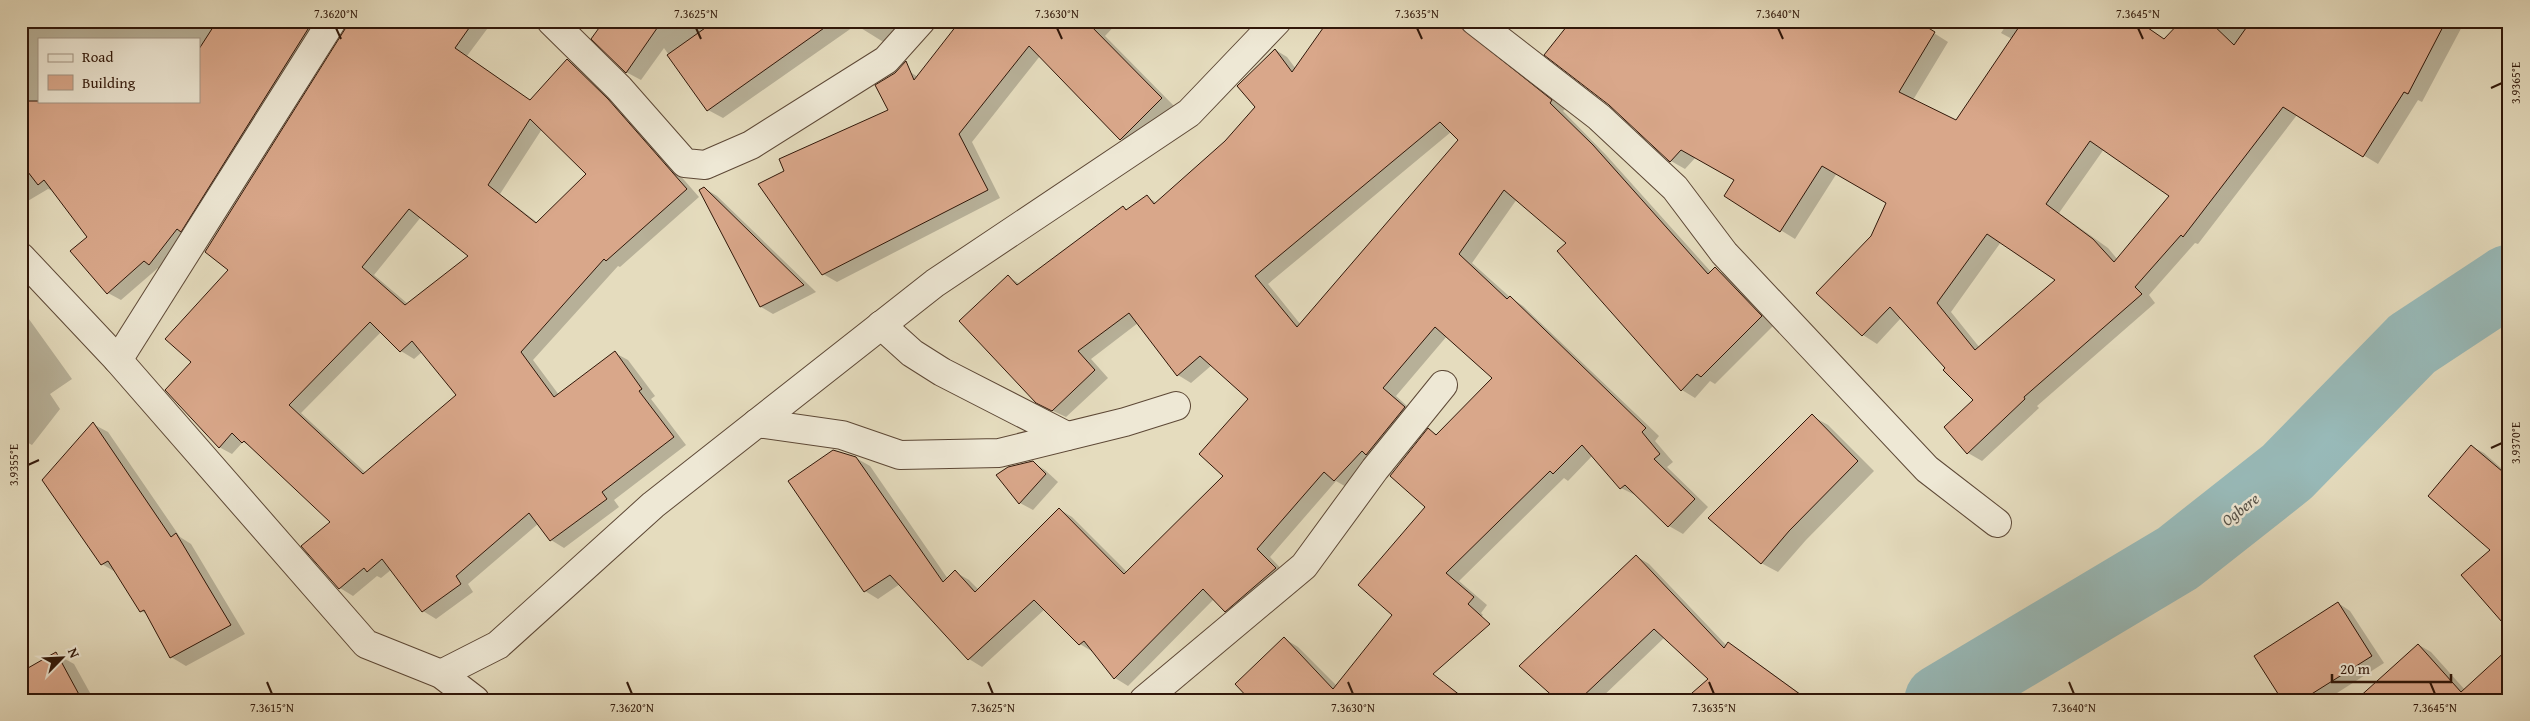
<svg xmlns="http://www.w3.org/2000/svg" width="2530" height="721" font-family="'Gentium Book Plus',serif">
<style>
.shadow{fill:#0003;fill-rule:evenodd}
.lines{fill:none;stroke-linecap:round;stroke-linejoin:round}
.river{stroke:#98bab9;stroke-width:71}
.building{fill:#d9a78a;stroke:#301709;fill-rule:evenodd}
.minor-casing{stroke:#5d4836;stroke-width:30}
.minor{stroke:#eee8d5;stroke-width:28}
.ticks{fill:none;stroke:#301709;stroke-width:2}
.labels{text-anchor:middle;stroke-width:5;stroke-linejoin:round;paint-order:stroke}
.water-label{font-size:16px;font-style:italic;fill:#545047;stroke:#eee8d5}
.neatline{fill:none;stroke:#301709;stroke-width:2}
.ticks-label{font-size:12px;text-anchor:middle;fill:#301709}
</style>
<rect width="100%" height="100%" fill="#e5dcbe"/>
<filter id="stains"><feTurbulence type="fractalNoise" baseFrequency=".004" numOctaves="4"/><feColorMatrix values="0 0 0 0 .2 0 0 0 0 .09 0 0 0 0 .02 0 0 0 .5 -.17"/></filter>
<radialGradient id="worn" r=".72"><stop offset=".6" stop-color="#630" stop-opacity="0"/><stop offset="1" stop-color="#630" stop-opacity=".3"/></radialGradient>
<!-- shadow -->
<g class="shadow">
<path d="M 21,21 L 331,21 L 163,271 L 158,268 L 121,300 L 108,293 L 88,237 L 54,191 L 48,189 L 21,205 L 21,154 L 32,104 L 21,96 ZM 39,39 L 199,39 L 199,101 L 39,101 Z"/>
<path d="M 349,21 L 493,21 L 467,56 L 531,101 L 568,61 L 581,68 L 621,108 L 699,197 L 620,267 L 618,266 L 533,360 L 559,395 L 615,353 L 628,360 L 655,396 L 651,399 L 686,445 L 614,500 L 619,507 L 564,548 L 551,540 L 539,523 L 468,584 L 473,592 L 436,619 L 423,611 L 392,569 L 381,578 L 377,576 L 353,596 L 340,588 L 332,522 L 253,448 L 243,442 L 232,454 L 219,447 L 193,362 L 230,270 ZM 542,129 L 588,174 L 538,223 L 500,194 ZM 421,217 L 470,256 L 408,304 L 374,275 ZM 381,332 L 401,351 L 414,359 L 422,352 L 458,395 L 366,473 L 301,413 Z"/>
<path d="M 605,21 L 899,21 L 885,43 L 856,25 L 723,118 L 708,110 L 664,48 L 641,80 L 626,72 Z"/>
<path d="M 961,21 L 1119,21 L 1105,36 L 1174,106 L 1135,146 L 1121,139 L 1040,56 L 972,142 L 1000,198 L 837,282 L 823,274 L 889,111 L 910,72 L 918,77 Z"/>
<path d="M 1334,21 L 1475,21 L 1474,35 L 1485,47 L 1565,109 L 1563,111 L 1606,155 L 1712,273 L 1715,269 L 1729,277 L 1775,324 L 1715,384 L 1710,381 L 1695,398 L 1682,390 L 1568,243 L 1517,199 L 1472,263 L 1511,298 L 1523,306 L 1659,436 L 1655,441 L 1673,462 L 1667,467 L 1708,507 L 1683,534 L 1669,526 L 1636,494 L 1635,495 L 1621,488 L 1593,455 L 1568,481 L 1564,478 L 1459,581 L 1487,605 L 1481,613 L 1483,615 L 1377,700 L 1252,700 L 1285,639 L 1298,647 L 1337,686 L 1394,615 L 1427,506 L 1429,430 L 1438,435 L 1494,378 L 1447,336 L 1396,396 L 1418,416 L 1348,488 L 1336,481 L 1270,557 L 1288,576 L 1239,619 L 1226,611 L 1214,599 L 1128,686 L 1115,678 L 1093,652 L 1080,644 L 1045,609 L 982,667 L 969,659 L 900,584 L 878,599 L 865,591 L 856,458 L 870,466 L 948,579 L 955,572 L 969,580 L 979,590 L 1059,509 L 1072,517 L 1127,572 L 1225,476 L 1250,399 L 1212,365 L 1191,383 L 1178,375 L 1138,323 L 1091,359 L 1108,378 L 1066,417 L 1051,410 L 1008,277 L 1020,284 L 1123,207 L 1128,210 L 1147,197 L 1157,203 L 1226,142 L 1256,108 L 1239,86 L 1274,49 L 1287,57 L 1296,69 ZM 1451,132 L 1459,140 L 1301,325 L 1268,284 Z"/>
<path d="M 1915,21 L 1948,42 L 1913,100 L 1956,121 L 2012,39 L 2001,33 L 2009,21 L 2138,21 L 2164,39 L 2182,21 L 2465,21 L 2422,102 L 2418,100 L 2378,164 L 2297,115 L 2198,244 L 2195,243 L 2149,295 L 2155,303 L 2037,406 L 2039,408 L 1982,461 L 1968,453 L 1975,400 L 1901,318 L 1877,344 L 1863,335 L 1818,293 L 1872,236 L 1888,202 L 1837,173 L 1795,239 L 1726,196 L 1736,180 L 1696,157 L 1685,169 L 1671,161 L 1609,104 ZM 2104,149 L 2170,196 L 2118,260 L 2108,248 L 2059,213 ZM 2001,242 L 2058,280 L 1980,348 L 1951,312 Z"/>
<path d="M 704,188 L 717,196 L 816,292 L 773,314 L 761,307 Z"/>
<path d="M 21,308 L 72,379 L 50,394 L 60,409 L 32,445 L 21,439 Z"/>
<path d="M 1812,416 L 1828,425 L 1874,471 L 1806,540 L 1778,572 L 1761,563 Z"/>
<path d="M 93,424 L 108,432 L 180,537 L 191,544 L 245,634 L 186,666 L 171,657 L 149,615 L 141,611 L 117,573 L 102,564 L 44,480 Z"/>
<path d="M 2471,446 L 2484,453 L 2509,475 L 2509,628 Z"/>
<path d="M 1032,462 L 1045,470 L 1058,482 L 1033,510 L 1020,503 Z"/>
<path d="M 1636,556 L 1649,564 L 1727,646 L 1729,644 L 1741,651 L 1809,700 L 1686,700 L 1710,679 L 1665,637 L 1599,700 L 1559,700 Z"/>
<path d="M 2338,603 L 2350,611 L 2384,663 L 2326,700 L 2283,700 Z"/>
<path d="M 2419,645 L 2431,652 L 2465,690 L 2509,700 L 2386,700 Z"/>
<path d="M 56,654 L 74,664 L 94,700 L 21,700 Z"/>
<path d="M 1430,674 L 1441,680 L 1467,700 L 1411,700 Z"/>
</g>
<g class="lines">
<!-- river -->
<path class="river" d="M 1940,700 L 2178,558 L 2287,472 L 2412,344 L 2509,280"/>
</g>
<!-- building -->
<g class="building">
<path d="M 217,21 L 313,21 L 181,232 L 177,229 L 149,265 L 144,261 L 107,294 L 70,251 L 87,237 L 44,180 L 38,185 L 21,163 L 21,101 L 199,101 L 199,49 Z"/>
<path d="M 348,21 L 474,21 L 455,48 L 530,100 L 567,59 L 608,99 L 687,189 L 606,261 L 604,259 L 521,352 L 554,397 L 615,351 L 642,389 L 639,391 L 674,437 L 602,492 L 607,499 L 550,541 L 529,513 L 456,576 L 461,584 L 422,612 L 382,559 L 367,572 L 364,568 L 339,589 L 301,546 L 330,522 L 244,441 L 242,443 L 232,433 L 219,448 L 165,390 L 191,362 L 165,339 L 228,270 L 205,252 L 345,29 ZM 530,119 L 586,174 L 536,223 L 488,185 ZM 409,209 L 468,256 L 405,305 L 362,267 ZM 370,322 L 400,352 L 412,341 L 456,395 L 363,474 L 289,405 Z"/>
<path d="M 604,21 L 662,21 L 626,73 L 591,39 Z"/>
<path d="M 715,21 L 834,21 L 707,111 L 667,55 Z"/>
<path d="M 960,21 L 1086,21 L 1162,98 L 1120,140 L 1029,46 L 959,134 L 988,190 L 822,275 L 758,184 L 784,171 L 779,159 L 888,110 L 875,85 L 895,73 L 906,61 L 914,80 Z"/>
<path d="M 1328,21 L 1453,21 L 1552,100 L 1550,103 L 1593,145 L 1708,274 L 1715,267 L 1762,316 L 1701,377 L 1697,374 L 1681,391 L 1557,251 L 1566,243 L 1504,190 L 1459,254 L 1507,299 L 1510,296 L 1646,428 L 1642,432 L 1660,454 L 1654,459 L 1695,499 L 1668,527 L 1625,485 L 1620,489 L 1582,445 L 1553,474 L 1550,471 L 1446,573 L 1474,597 L 1468,604 L 1490,624 L 1433,674 L 1466,700 L 1250,700 L 1235,684 L 1284,637 L 1333,689 L 1392,615 L 1358,585 L 1425,507 L 1390,476 L 1428,428 L 1436,435 L 1492,378 L 1435,327 L 1383,388 L 1405,407 L 1366,455 L 1362,451 L 1334,481 L 1324,472 L 1257,549 L 1276,568 L 1225,612 L 1203,589 L 1114,679 L 1084,641 L 1079,645 L 1034,600 L 968,660 L 890,575 L 864,592 L 788,481 L 833,450 L 856,457 L 943,582 L 955,570 L 975,592 L 1059,508 L 1124,574 L 1223,476 L 1199,454 L 1248,399 L 1200,356 L 1177,376 L 1129,313 L 1078,351 L 1095,370 L 1052,411 L 1036,403 L 959,321 L 1008,275 L 1017,285 L 1123,206 L 1126,210 L 1147,195 L 1154,204 L 1225,141 L 1255,107 L 1237,86 L 1275,49 L 1292,72 ZM 1440,122 L 1458,140 L 1297,327 L 1255,276 Z"/>
<path d="M 1571,21 L 1917,21 L 1935,32 L 1899,92 L 1956,120 L 2023,21 L 2138,21 L 2164,39 L 2181,21 L 2209,21 L 2234,45 L 2251,21 L 2446,21 L 2408,94 L 2404,92 L 2363,157 L 2283,107 L 2183,237 L 2181,235 L 2135,287 L 2142,294 L 2024,397 L 2025,399 L 1967,454 L 1944,427 L 1973,400 L 1943,370 L 1945,368 L 1890,307 L 1862,336 L 1816,293 L 1871,236 L 1886,203 L 1822,166 L 1780,232 L 1724,196 L 1734,180 L 1681,150 L 1670,162 L 1609,105 L 1544,55 ZM 2090,141 L 2169,196 L 2114,262 L 2093,239 L 2046,204 ZM 1987,234 L 2055,280 L 1975,350 L 1937,303 Z"/>
<path d="M 704,187 L 804,285 L 760,307 L 699,190 Z"/>
<path d="M 1812,414 L 1858,461 L 1789,531 L 1761,564 L 1708,518 Z"/>
<path d="M 93,422 L 171,537 L 176,533 L 231,625 L 170,658 L 144,610 L 140,612 L 108,561 L 101,565 L 42,480 Z"/>
<path d="M 2471,445 L 2509,477 L 2509,630 L 2461,575 L 2490,550 L 2428,496 Z"/>
<path d="M 1033,461 L 1046,474 L 1019,504 L 996,475 L 1008,467 Z"/>
<path d="M 1636,555 L 1724,648 L 1728,642 L 1808,700 L 1684,700 L 1708,679 L 1654,629 L 1579,700 L 1557,700 L 1519,666 Z"/>
<path d="M 2338,602 L 2372,656 L 2302,700 L 2282,700 L 2254,656 Z"/>
<path d="M 2418,644 L 2461,692 L 2509,648 L 2509,700 L 2356,700 Z"/>
<path d="M 56,652 L 82,700 L 21,700 L 21,672 Z"/>
</g>
<g class="lines">
<!-- minor casing -->
<g class="minor-casing">
<g id="minor">
<path d="M 551,21 L 619,88 L 685,163 L 705,165 L 751,145 L 886,60 L 921,21"/>
<path d="M 1475,21 L 1599,117 L 1675,188 L 1724,253 L 1927,469 L 1997,523"/>
<path d="M 21,257 L 118,360 L 366,644 L 441,674 L 475,700"/>
<path d="M 881,325 L 912,353 L 942,372 L 1067,436"/>
<path d="M 118,360 L 332,21"/>
<path d="M 757,423 L 842,435 L 900,455 L 999,453 L 1125,422 L 1176,406"/>
<path d="M 441,674 L 498,645 L 653,505 L 935,283 L 1189,113 L 1277,21"/>
<path d="M 1144,700 L 1304,566 L 1375,469 L 1443,385"/>
</g>
</g>
<!-- minor -->
<use href="#minor" class="minor"/>
</g>
<!-- ticks -->
<path class="ticks" d="M 336,28 L 341,39M 696,28 L 701,39M 1057,28 L 1062,39M 1417,28 L 1422,39M 1778,28 L 1783,39M 2138,28 L 2143,39M 2491,88 L 2502,83M 2491,448 L 2502,443M 28,465 L 39,460M 267,682 L 272,694M 627,682 L 632,694M 988,682 L 993,694M 1348,682 L 1353,694M 1709,682 L 1714,694M 2069,682 L 2074,694M 2430,682 L 2435,694"/>
<g class="labels">
<!-- water labels -->
<g class="water-label">
<text transform="translate(2240 509) rotate(-38)" y="6">Ogbere</text>
</g>
</g>
<!-- margin -->
<rect width="2530" height="721" fill="none" stroke="#e5dcbe" stroke-width="55"/>
<!-- legend -->
<rect x="38" y="38" width="162" height="65" fill="#eee8d5" stroke="#a29483"/>
<rect x="48" y="54" width="25" height="8" fill="#eee8d5" stroke="#a29483"/>
<text x="82" y="62" font-size="15" fill="#301709">Road</text>
<rect x="48" y="75" width="25" height="15" fill="#d9a78a" stroke="#a29483"/>
<text x="82" y="88" font-size="15" fill="#301709">Building</text>
<!-- north arrow -->
<g transform="translate(62 658) rotate(66)" stroke="#eee8d5" stroke-width="4" paint-order="stroke">
<path d="M0-4L9 19L0 12L-9 19Z" fill="#301709"/>
<text y="-8" font-size="14" font-weight="bold" text-anchor="middle" fill="#301709">N</text>
</g>
<!-- scale -->
<path d="M2332 674v8h119v-8" fill="none" stroke="#301709" stroke-width="2.5"/>
<text x="2340" y="674" font-size="15" fill="#301709" stroke="#eee8d5" stroke-width="4" paint-order="stroke">20 m</text>
<rect x="28" y="28" width="2474" height="666" class="neatline"/>
<g class="ticks-label">
<text x="336" y="18">7.3620°N</text>
<text x="696" y="18">7.3625°N</text>
<text x="1057" y="18">7.3630°N</text>
<text x="1417" y="18">7.3635°N</text>
<text x="1778" y="18">7.3640°N</text>
<text x="2138" y="18">7.3645°N</text>
<text transform="translate(2516 83) rotate(-90)" y="4">3.9365°E</text>
<text transform="translate(2516 443) rotate(-90)" y="4">3.9370°E</text>
<text transform="translate(14 465) rotate(-90)" y="4">3.9355°E</text>
<text x="272" y="712">7.3615°N</text>
<text x="632" y="712">7.3620°N</text>
<text x="993" y="712">7.3625°N</text>
<text x="1353" y="712">7.3630°N</text>
<text x="1714" y="712">7.3635°N</text>
<text x="2074" y="712">7.3640°N</text>
<text x="2435" y="712">7.3645°N</text>
</g>
<rect width="100%" height="100%" filter="url(#stains)"/>
<rect width="100%" height="100%" fill="url(#worn)"/>
</svg>
